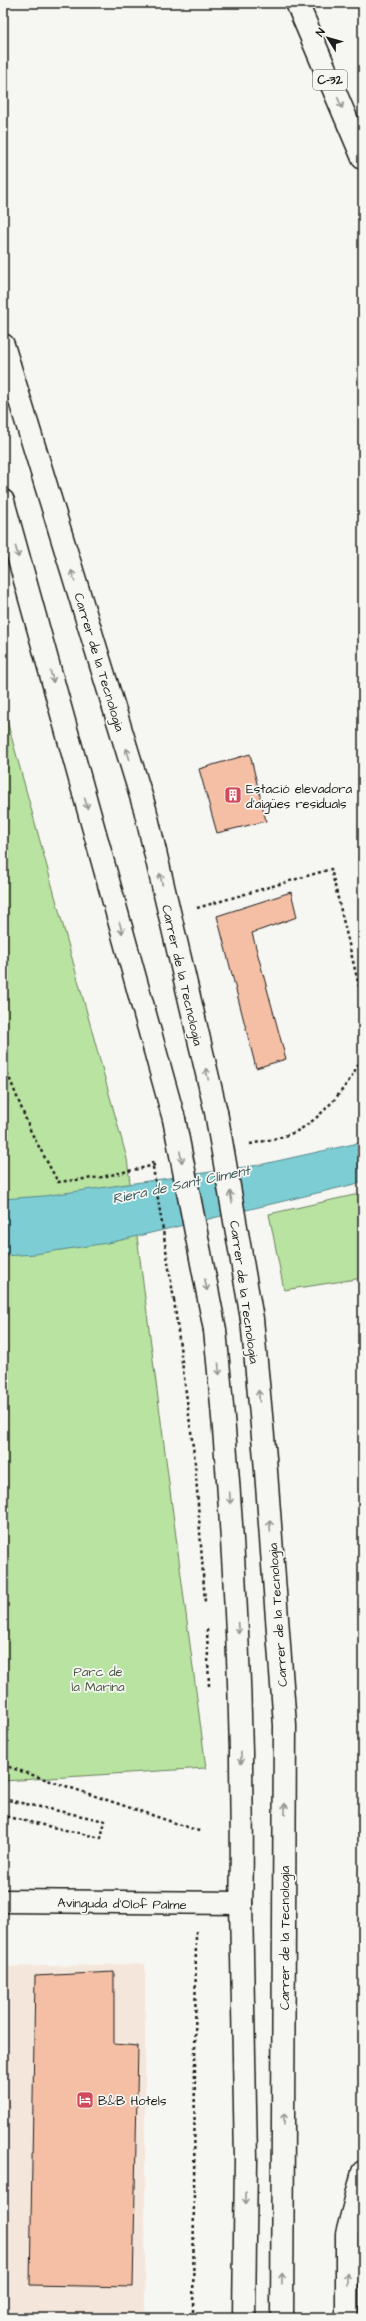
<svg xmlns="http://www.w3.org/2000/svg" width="366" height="2321" font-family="'Architects Daughter',sans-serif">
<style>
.built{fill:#f5e6db}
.green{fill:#b9e3a0;stroke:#6a805e}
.water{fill:#7dced4;stroke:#56878a}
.building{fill:#f4bfa5;stroke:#1c1c1c}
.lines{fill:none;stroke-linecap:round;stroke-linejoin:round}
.minor-casing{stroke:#1c1c1c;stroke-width:25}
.highway-casing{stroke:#1c1c1c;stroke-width:25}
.path{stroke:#1c1c1c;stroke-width:2.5;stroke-dasharray:3 3;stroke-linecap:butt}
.minor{stroke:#f6f6f2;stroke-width:22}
.highway{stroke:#f6f6f2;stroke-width:22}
.minor-bridge-casing{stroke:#1c1c1c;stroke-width:25;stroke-linecap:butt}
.path-bridge{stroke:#1c1c1c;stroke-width:2.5;stroke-dasharray:3 3;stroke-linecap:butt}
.minor-bridge{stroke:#f6f6f2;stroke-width:22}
.oneway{stroke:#949492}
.labels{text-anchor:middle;stroke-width:3.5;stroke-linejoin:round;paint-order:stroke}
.shield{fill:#f6f6f2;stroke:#5d5d5c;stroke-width:1}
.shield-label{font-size:12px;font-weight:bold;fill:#1c1c1c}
.street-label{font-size:13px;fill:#1c1c1c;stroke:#f6f6f2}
.poi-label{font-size:13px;fill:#1c1c1c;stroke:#f6f6f2;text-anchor:start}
.park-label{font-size:13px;fill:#4b5844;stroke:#f6f6f2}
.water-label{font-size:14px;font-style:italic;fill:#3e5a5c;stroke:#f6f6f2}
</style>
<rect width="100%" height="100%" fill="#f6f6f2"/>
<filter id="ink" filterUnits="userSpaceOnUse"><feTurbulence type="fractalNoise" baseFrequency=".025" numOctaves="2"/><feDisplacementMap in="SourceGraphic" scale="8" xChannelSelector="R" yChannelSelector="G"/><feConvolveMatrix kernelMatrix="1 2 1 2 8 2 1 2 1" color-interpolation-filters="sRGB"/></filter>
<g filter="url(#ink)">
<!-- built -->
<path class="built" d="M 145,1964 L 145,2318 L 3,2318 L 3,1967 Z"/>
<!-- green -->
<g class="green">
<path d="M 3,706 L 127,1159 L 206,1768 L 3,1781 Z"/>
<path d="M 363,1193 L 363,1278 L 284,1290 L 269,1214 Z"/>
</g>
<!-- water -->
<path class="water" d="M 363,1142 L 363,1182 L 113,1242 L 35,1254 L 3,1256 L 3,1199 L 44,1196 L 259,1165 Z"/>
<!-- building -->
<g class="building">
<path d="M 250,754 L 266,821 L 217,833 L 199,769 Z"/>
<path d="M 291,892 L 297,917 L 252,933 L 286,1059 L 256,1068 L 217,916 Z"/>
<path d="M 114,1972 L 114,2044 L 138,2046 L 133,2287 L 30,2285 L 35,1976 Z"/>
</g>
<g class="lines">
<!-- minor casing -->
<g class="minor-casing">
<g id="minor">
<path d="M 3,345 L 145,809 L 216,1112"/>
<path d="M 3,501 L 174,1119"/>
<path d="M 252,1319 L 265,1458 L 285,1725 L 282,2318"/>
<path d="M 215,1330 C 229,1471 238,1611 241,1752 C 241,1802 243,1852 241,1903 L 246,2159 L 244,2318"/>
<path d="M 3,1901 L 241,1903"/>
<path d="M 347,2318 L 347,2234 L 363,2172"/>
</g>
</g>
<!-- highway casing -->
<g class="highway-casing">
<path id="highway" d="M 297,3 L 363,158"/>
</g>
<!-- path -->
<g class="path">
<path d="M 197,908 L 331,869 L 363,1003"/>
<path d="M 3,1062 L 31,1132 L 58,1182 L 102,1177 L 155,1165"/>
<path d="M 250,1144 C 265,1141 281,1138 295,1132 C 321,1120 357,1078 363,1050"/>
<path d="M 174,1300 L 195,1462 L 205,1602"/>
<path d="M 207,1629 L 209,1686"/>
<path d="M 3,1765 L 202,1832"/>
<path d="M 3,1799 L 105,1821 L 101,1838 L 3,1816"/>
<path d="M 193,2318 L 196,1931"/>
</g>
<!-- minor -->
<use href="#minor" class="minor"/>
<!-- highway -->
<use href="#highway" class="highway"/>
<!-- minor-bridge casing -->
<g class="minor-bridge-casing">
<g id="minor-bridge">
<path d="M 216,1112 L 252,1319"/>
<path d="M 174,1119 L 215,1330"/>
</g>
</g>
<!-- path-bridge -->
<path class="path-bridge" d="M 152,1161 L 174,1300"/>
<!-- minor-bridge -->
<use href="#minor-bridge" class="minor-bridge"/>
</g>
<!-- one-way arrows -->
<defs><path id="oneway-shaft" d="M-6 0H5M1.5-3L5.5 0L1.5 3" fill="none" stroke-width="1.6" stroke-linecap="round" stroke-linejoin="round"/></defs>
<g class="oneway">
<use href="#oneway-shaft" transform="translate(340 103) rotate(67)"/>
<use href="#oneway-shaft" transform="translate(17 552) rotate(75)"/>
<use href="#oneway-shaft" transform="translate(73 576) rotate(-107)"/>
<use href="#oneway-shaft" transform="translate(52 677) rotate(75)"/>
<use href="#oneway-shaft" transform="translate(128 754) rotate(-107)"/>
<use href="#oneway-shaft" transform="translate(86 803) rotate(75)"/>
<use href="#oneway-shaft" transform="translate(161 879) rotate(-103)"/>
<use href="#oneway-shaft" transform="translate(121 928) rotate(75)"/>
<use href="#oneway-shaft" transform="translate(207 1074) rotate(-103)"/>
<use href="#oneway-shaft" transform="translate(181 1157) rotate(79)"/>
<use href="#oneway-shaft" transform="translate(231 1197) rotate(-100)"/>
<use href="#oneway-shaft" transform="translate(206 1285) rotate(79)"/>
<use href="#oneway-shaft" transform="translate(219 1369) rotate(85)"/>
<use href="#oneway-shaft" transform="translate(259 1396) rotate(-95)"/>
<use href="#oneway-shaft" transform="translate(230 1498) rotate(86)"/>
<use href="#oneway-shaft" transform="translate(270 1526) rotate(-94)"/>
<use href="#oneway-shaft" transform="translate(238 1628) rotate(86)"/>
<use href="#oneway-shaft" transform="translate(241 1758) rotate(89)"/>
<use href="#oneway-shaft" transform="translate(285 1809) rotate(-90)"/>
<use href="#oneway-shaft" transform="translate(284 2119) rotate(-90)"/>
<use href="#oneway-shaft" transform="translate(246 2198) rotate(91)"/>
<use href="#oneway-shaft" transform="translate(282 2279) rotate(-89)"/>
<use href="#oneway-shaft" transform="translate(347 2279) rotate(-90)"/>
</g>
</g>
<!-- icons -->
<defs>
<g id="building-square" transform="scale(0.9)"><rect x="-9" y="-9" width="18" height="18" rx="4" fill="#d1495b" stroke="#f6f6f2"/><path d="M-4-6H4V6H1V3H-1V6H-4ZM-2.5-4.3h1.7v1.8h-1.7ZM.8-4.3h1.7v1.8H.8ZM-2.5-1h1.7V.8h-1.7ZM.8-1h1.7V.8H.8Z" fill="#fff"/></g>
<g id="hotel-square" transform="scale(0.9)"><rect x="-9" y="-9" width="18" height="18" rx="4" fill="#d1495b" stroke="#f6f6f2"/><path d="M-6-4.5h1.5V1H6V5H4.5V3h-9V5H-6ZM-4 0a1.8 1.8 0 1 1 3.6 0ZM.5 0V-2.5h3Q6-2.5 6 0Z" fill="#fff"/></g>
</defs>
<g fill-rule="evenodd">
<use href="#building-square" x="233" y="795"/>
<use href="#hotel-square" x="85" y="2100"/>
</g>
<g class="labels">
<!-- shield labels -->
<rect class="shield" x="313" y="70" width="34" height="20" rx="3"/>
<g class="shield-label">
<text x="330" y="84">C-32</text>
</g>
<!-- street labels -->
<g class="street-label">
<text transform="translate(100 662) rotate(73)" y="5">Carrer de la Tecnologia</text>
<text transform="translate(183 975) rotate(77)" y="5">Carrer de la Tecnologia</text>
<text transform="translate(245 1292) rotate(82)" y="5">Carrer de la Tecnologia</text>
<text transform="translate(277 1615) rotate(-94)" y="5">Carrer de la Tecnologia</text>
<text transform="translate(122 1903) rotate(1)" y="5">Avinguda d'Olof Palme</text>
<text transform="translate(284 1938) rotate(-90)" y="5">Carrer de la Tecnologia</text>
</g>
<!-- poi labels -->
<g class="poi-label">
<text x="246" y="793">Estació elevadora<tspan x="246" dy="15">d'aigües residuals</tspan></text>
<text x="98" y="2105">B&amp;B Hotels</text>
</g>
<!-- park labels -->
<g class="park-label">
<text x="98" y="1676">Parc de<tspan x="98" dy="15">la Marina</tspan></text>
</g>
<!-- water labels -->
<g class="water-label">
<text transform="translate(181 1184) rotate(-12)" y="5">Riera de Sant Climent</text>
</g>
</g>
<!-- margin -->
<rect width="366" height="2321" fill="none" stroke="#f6f6f2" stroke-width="16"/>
<rect x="8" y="8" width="350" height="2305" fill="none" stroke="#1c1c1c" stroke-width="1.5" filter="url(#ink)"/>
<!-- north arrow -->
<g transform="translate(328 38) rotate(307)" stroke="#f6f6f2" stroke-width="3" paint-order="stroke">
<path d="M0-3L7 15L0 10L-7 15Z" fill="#1c1c1c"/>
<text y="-6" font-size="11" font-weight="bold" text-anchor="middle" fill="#1c1c1c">N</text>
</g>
</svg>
